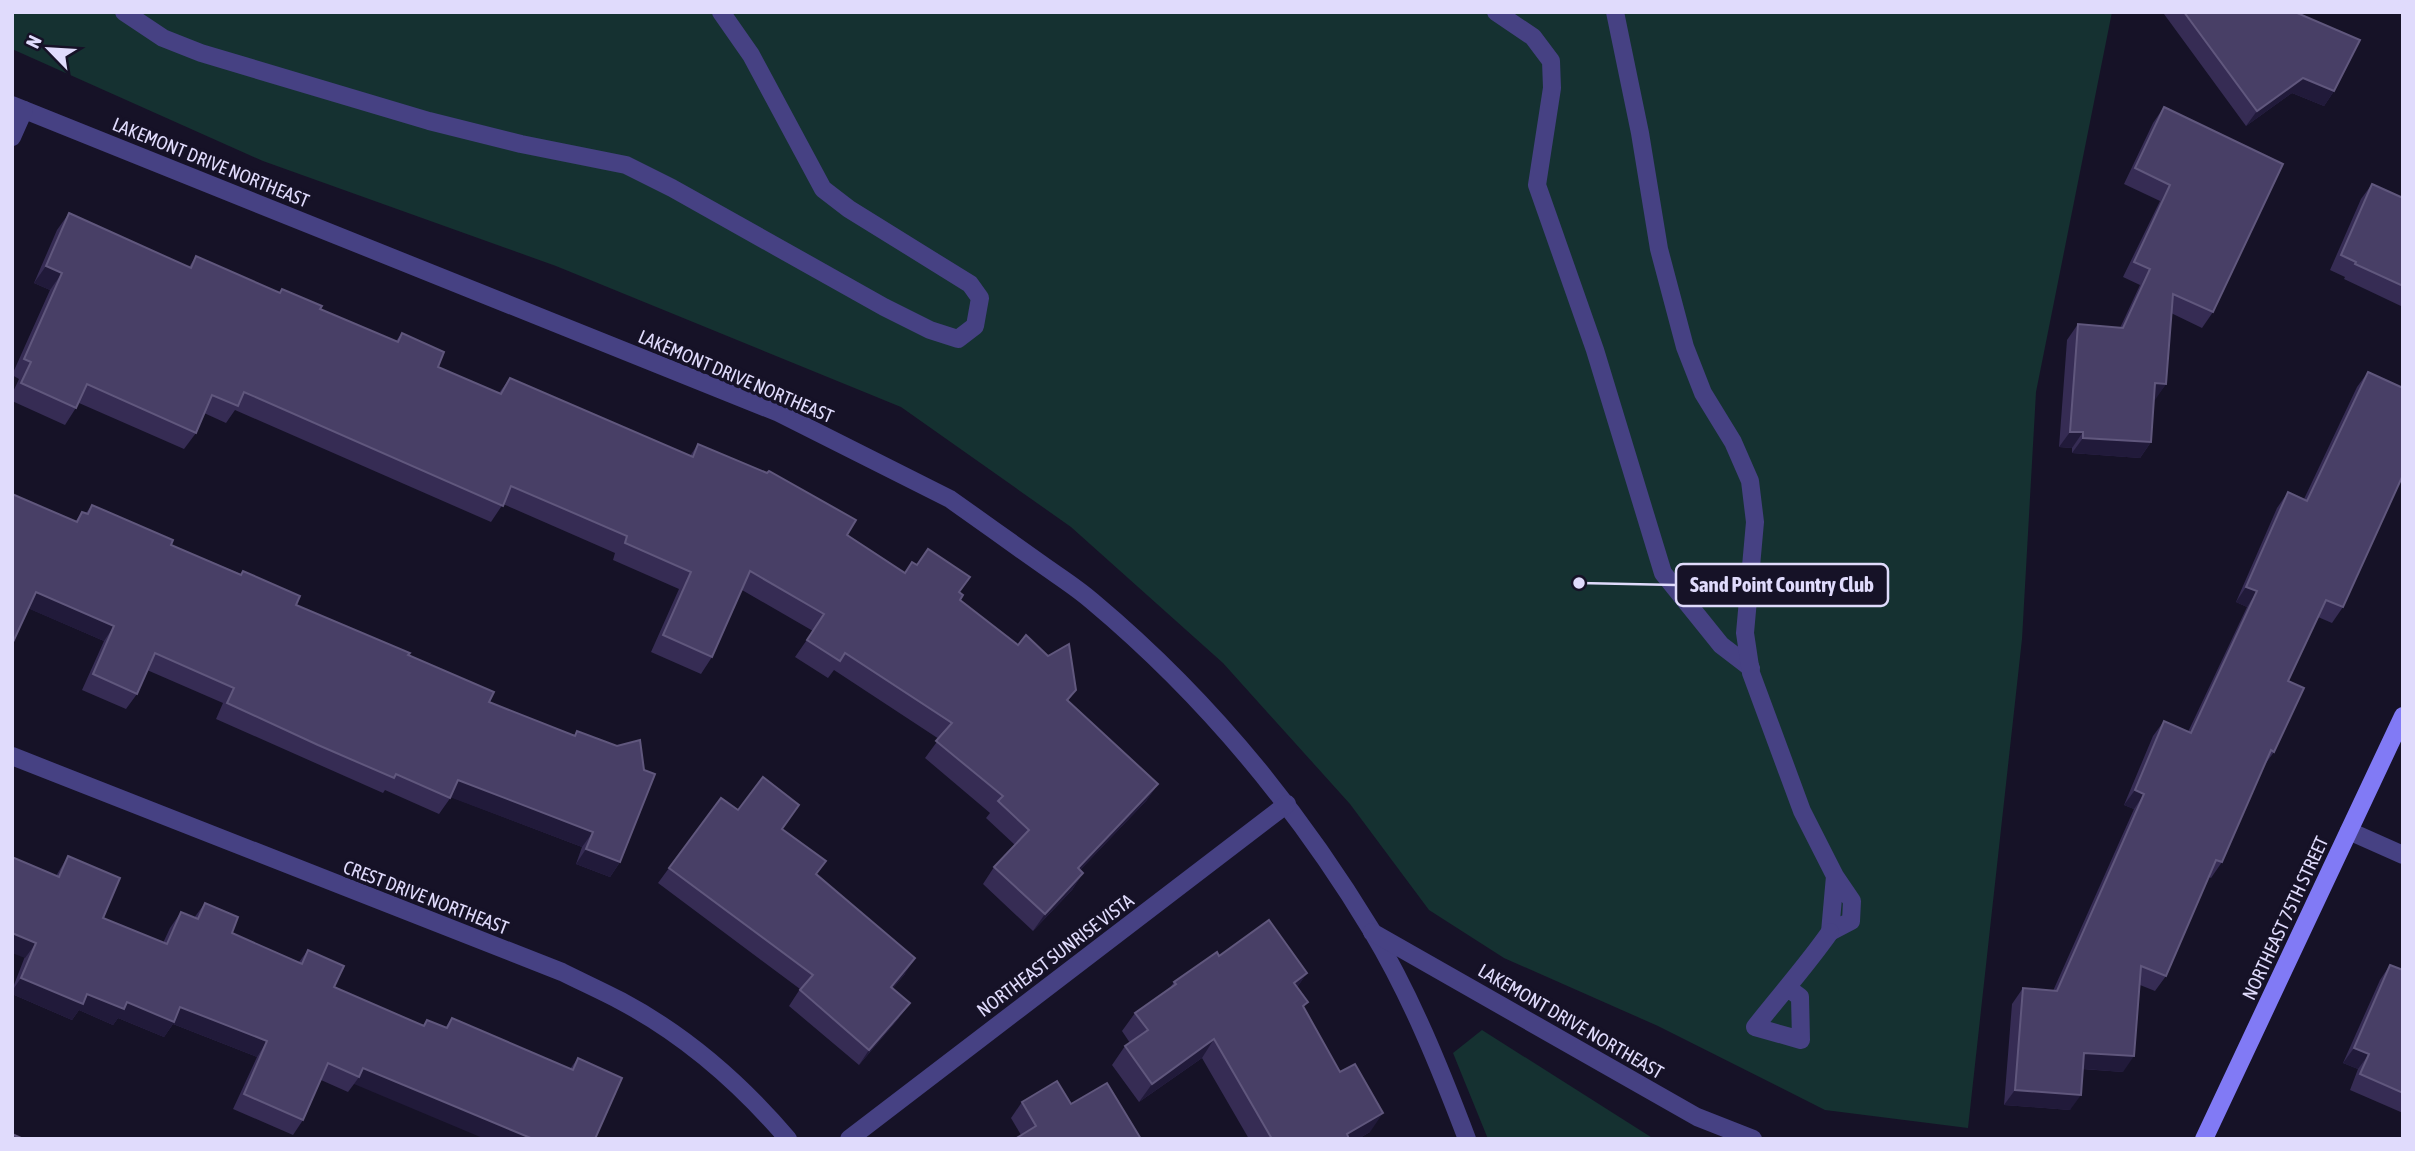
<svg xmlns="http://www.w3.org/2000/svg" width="2415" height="1151" font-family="'Asap Condensed',sans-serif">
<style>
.green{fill:#153131}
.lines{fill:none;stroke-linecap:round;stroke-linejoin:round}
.service{stroke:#464183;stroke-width:18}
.minor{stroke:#464183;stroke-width:18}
.secondary{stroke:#817af5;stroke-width:18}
.wall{fill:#362c54}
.shaded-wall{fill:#211a3a}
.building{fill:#483f66;stroke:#60577d;stroke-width:2}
.labels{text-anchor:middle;stroke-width:7;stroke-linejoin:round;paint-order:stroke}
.street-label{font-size:19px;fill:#e0dbfc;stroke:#161227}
.leader{fill:none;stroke:#e0dbfc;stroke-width:2.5}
.callout-dot{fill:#e0dbfc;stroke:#161227;stroke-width:2.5}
.callout{fill:#161227;stroke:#e0dbfc;stroke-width:2.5}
.callout-label{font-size:21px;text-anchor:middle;font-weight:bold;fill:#e0dbfc}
</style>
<rect width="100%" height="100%" fill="#161227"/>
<!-- green -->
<g class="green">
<path d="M 12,12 L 2112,12 L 2036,392 L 2022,639 L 1968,1128 L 1825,1110 L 1658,1026 L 1504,958 L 1429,910 L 1350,804 L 1223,663 L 1071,527 L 901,407 L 556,266 L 263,161 L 12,49 Z"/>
<path d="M 1482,1030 L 1654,1139 L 1488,1139 L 1453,1053 Z"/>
</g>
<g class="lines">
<!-- service -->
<g class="service">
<path d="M 124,12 L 163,38 L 201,53 L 429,121 L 521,144 L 626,165 L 672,188 L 884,307 L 930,330 L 958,339 L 975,326 L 980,298 L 970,284 L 849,209 L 823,189 L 751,55 L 721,12"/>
<path d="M 1496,12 L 1533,37 L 1551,61 L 1552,88 L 1537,185 L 1595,350 L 1663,573 L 1721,645 L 1751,668"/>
<path d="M 1615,12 L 1640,133 L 1659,249 L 1685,347 L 1703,393 L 1733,442 L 1750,481 L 1755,522 L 1745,633 L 1751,673 L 1802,811 L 1835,876 L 1852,901 L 1851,921 L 1830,932 L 1835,876"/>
<path d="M 2349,831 L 2403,855"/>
<path d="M 1788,988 L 1800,997 L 1801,1040 L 1755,1027 C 1780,995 1807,965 1830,932"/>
</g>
<!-- minor -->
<g class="minor">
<path d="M 12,105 L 779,413 L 950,499 C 980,520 1010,542 1040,563 C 1058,576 1076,587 1092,601 C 1203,694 1297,807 1372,931 C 1411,996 1440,1068 1467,1139"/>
<path d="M 12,137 L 24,110"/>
<path d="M 12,756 L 562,972 C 582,982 602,991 621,1001 C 685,1035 741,1084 788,1139"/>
<path d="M 1372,932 L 1697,1117 L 1753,1139"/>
<path d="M 849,1139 L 1287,804"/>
</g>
<!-- secondary -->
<path class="secondary" d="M 2204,1139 L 2403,716"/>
</g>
<!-- wall -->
<g class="wall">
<path d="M 2165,12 L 2295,12 L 2334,91 L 2324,106 L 2292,93 L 2246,126 L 2164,14 Z"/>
<path d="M 2164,107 L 2213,312 L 2202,328 L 2171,313 L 2166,384 L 2154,400 L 2151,442 L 2140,458 L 2072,453 L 2072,448 L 2059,447 L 2067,340 L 2078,324 L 2120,328 L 2140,285 L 2123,277 L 2160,201 L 2124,184 L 2153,123 Z"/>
<path d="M 2372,184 L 2403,198 L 2403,307 L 2344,279 L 2345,277 L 2330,270 L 2361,199 Z"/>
<path d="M 69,213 L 189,267 L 196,256 L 279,293 L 282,289 L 320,309 L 396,341 L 402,333 L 438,367 L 499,393 L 510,378 L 690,456 L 698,444 L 847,535 L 905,573 L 959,592 L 960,600 L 1076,690 L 1068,701 L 1158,784 L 1146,801 L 1080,870 L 1083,873 L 1072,890 L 1033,931 L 983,884 L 994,867 L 1015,845 L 986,818 L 990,813 L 925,758 L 939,739 L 834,670 L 828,678 L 795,657 L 813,631 L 742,590 L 712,657 L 701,674 L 651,652 L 679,589 L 613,560 L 615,553 L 503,504 L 491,522 L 235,410 L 226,423 L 204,413 L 196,433 L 184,449 L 79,403 L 65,425 L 12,401 L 12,394 L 19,379 L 12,375 L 50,290 L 34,283 L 57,230 Z"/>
<path d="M 2368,372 L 2343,607 L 2332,623 L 2318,617 L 2288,681 L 2274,752 L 2263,767 L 2222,862 L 2211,878 L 2209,877 L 2166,976 L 2155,991 L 2140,985 L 2123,1072 L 2082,1069 L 2070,1110 L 2004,1105 L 2012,1004 L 2023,988 L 2053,991 L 2134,809 L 2124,805 L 2153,736 L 2164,721 L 2188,732 L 2247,607 L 2236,602 L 2277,508 L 2288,492 L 2304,499 L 2357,387 Z"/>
<path d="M 12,494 L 75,522 L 82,512 L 86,513 L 92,505 L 171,545 L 241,574 L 243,571 L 296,605 L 408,655 L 489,702 L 574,735 L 577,731 L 620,862 L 610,877 L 576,864 L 582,847 L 451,797 L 439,814 L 385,790 L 383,793 L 216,719 L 223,703 L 147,670 L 137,694 L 126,709 L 82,690 L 104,641 L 28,608 L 12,644 Z"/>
<path d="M 738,810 L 816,874 L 905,974 L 893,988 L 899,1018 L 859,1065 L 789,1006 L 800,989 L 658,883 L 669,868 Z"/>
<path d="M 68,856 L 103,918 L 163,943 L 170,928 L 181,912 L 194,918 L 205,903 L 232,933 L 299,962 L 308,950 L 334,987 L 423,1025 L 427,1020 L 445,1028 L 452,1018 L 570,1069 L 578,1058 L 622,1078 L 354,1084 L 348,1092 L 321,1080 L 303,1120 L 293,1135 L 233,1109 L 257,1057 L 173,1024 L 164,1037 L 118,1018 L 113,1025 L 79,1010 L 72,1020 L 12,994 L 12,990 L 56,876 Z"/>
<path d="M 1219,956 L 1307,973 L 1297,987 L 1304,1008 L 1370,1132 L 1358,1139 L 1249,1139 L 1202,1058 L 1139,1102 L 1112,1065 L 1125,1046 L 1130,1043 L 1122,1031 L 1135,1013 L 1169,989 L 1174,982 Z"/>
<path d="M 2390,965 L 2403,970 L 2403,1113 L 2350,1090 L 2358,1069 L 2343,1063 L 2380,980 Z"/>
<path d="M 1022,1102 L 1071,1104 L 1021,1135 L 1011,1118 Z"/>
</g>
<!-- shaded-wall -->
<g class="shaded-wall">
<path d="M 2303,78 L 2334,91 L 2324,106 L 2292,93 L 2246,126 L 2257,111 Z"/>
<path d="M 46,266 L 62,273 L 50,290 L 34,283 Z"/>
<path d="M 2155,383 L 2166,384 L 2155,400 L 2144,399 Z"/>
<path d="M 2070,432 L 2083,432 L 2072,448 L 2059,447 Z"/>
<path d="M 2083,438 L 2151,442 L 2140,458 L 2072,453 Z"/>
<path d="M 2246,587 L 2257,591 L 2247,607 L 2236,602 Z"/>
<path d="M 36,592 L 114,626 L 104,641 L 25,607 Z"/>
<path d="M 458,780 L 593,832 L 582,847 L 447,796 Z"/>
<path d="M 1158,784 L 1146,801 L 1066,885 L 1078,868 Z"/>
<path d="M 2135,790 L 2144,794 L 2134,809 L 2124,805 Z"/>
<path d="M 586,849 L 620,862 L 610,877 L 576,864 Z"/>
<path d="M 1083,873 L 1072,890 L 1033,931 L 1045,914 Z"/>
<path d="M 12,933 L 36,943 L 25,958 L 12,953 Z"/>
<path d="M 915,958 L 905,974 L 881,1002 L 891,987 Z"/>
<path d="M 1307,973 L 1294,992 L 1294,983 Z"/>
<path d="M 21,978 L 87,994 L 127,1002 L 180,1007 L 267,1041 L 257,1057 L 173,1024 L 164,1037 L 118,1018 L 113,1025 L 79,1010 L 72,1020 L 12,994 L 12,991 Z"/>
<path d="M 910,1003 L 899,1018 L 859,1065 L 869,1050 Z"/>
<path d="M 1214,1039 L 1202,1058 L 1139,1102 L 1152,1084 Z"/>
<path d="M 2354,1048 L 2369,1054 L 2358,1069 L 2343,1063 Z"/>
<path d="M 2084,1053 L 2134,1056 L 2123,1072 L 2073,1068 Z"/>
<path d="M 363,1068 L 533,1139 L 485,1139 L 354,1084 L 359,1077 Z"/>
<path d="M 2015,1090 L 2081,1095 L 2070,1110 L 2004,1105 Z"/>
<path d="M 1383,1113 L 1370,1132 L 1358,1139 L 1344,1139 L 1347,1134 Z"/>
</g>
<!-- building -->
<g class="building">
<path d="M 2184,12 L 2295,12 L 2360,40 L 2334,91 L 2303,78 L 2257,111 Z"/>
<path d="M 2164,107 L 2283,164 L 2213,312 L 2173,294 L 2166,384 L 2155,383 L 2151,442 L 2083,438 L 2083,432 L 2070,432 L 2078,324 L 2123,328 L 2150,269 L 2134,262 L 2170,185 L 2135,168 Z"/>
<path d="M 2372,184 L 2403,198 L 2403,286 L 2355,264 L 2356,262 L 2341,255 Z"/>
<path d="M 69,213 L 191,268 L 196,256 L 280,293 L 282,289 L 322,306 L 320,309 L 398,342 L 402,333 L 444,352 L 438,367 L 501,394 L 510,378 L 693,457 L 698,444 L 767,473 L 769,471 L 856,520 L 847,535 L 905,573 L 912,562 L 917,565 L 928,549 L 970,577 L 959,592 L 963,595 L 960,600 L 1018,645 L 1026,635 L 1048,656 L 1069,644 L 1076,690 L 1067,700 L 1158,784 L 1078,868 L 1083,873 L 1045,914 L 994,867 L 1029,830 L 998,801 L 1003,796 L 936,741 L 952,723 L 845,653 L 840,661 L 807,640 L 824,614 L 750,571 L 712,657 L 663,635 L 691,572 L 625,543 L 627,536 L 511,486 L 503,506 L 244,392 L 238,406 L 212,395 L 196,433 L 87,384 L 76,408 L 21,383 L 31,362 L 24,359 L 62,273 L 46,266 Z"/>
<path d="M 2368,372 L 2403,388 L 2403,475 L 2343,607 L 2326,600 L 2288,681 L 2304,688 L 2274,752 L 2271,750 L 2222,862 L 2216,860 L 2166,976 L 2141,966 L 2134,1056 L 2084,1053 L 2081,1095 L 2015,1090 L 2023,988 L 2057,991 L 2144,794 L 2135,790 L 2164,721 L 2191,733 L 2257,591 L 2246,587 L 2288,492 L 2307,501 Z"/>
<path d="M 12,494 L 77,522 L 82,512 L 88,514 L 92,505 L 173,540 L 171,545 L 241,575 L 243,571 L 300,596 L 296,605 L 410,653 L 408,655 L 494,692 L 489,702 L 575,736 L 577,731 L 617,746 L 640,740 L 644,770 L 655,774 L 620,862 L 586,849 L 593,832 L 458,780 L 450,798 L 396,774 L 394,778 L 318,745 L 227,703 L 234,688 L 155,653 L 137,694 L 93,674 L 114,626 L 36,592 L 13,642 L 12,642 Z"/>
<path d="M 763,777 L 799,805 L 782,829 L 826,861 L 816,874 L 915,958 L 891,987 L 910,1003 L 869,1050 L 800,990 L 813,975 L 669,868 L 721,798 L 738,810 Z"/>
<path d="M 68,856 L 120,878 L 103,918 L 167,944 L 181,912 L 198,919 L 205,903 L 238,917 L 232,933 L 302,964 L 308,950 L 344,966 L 334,987 L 424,1026 L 427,1020 L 447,1028 L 452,1018 L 573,1070 L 578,1058 L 622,1078 L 595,1139 L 533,1139 L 363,1068 L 359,1077 L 328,1063 L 303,1120 L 244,1094 L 267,1041 L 180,1007 L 174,1022 L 127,1002 L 124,1009 L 87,994 L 83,1004 L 21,978 L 36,943 L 12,933 L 12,857 L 59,877 Z"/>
<path d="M 1269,920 L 1307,973 L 1294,983 L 1308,1002 L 1303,1006 L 1340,1072 L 1355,1064 L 1383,1113 L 1347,1134 L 1349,1139 L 1272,1139 L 1214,1039 L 1152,1084 L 1125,1046 L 1148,1030 L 1135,1013 L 1176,984 L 1174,982 L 1217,952 L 1219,956 Z"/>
<path d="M 2390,965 L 2403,970 L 2403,1093 L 2360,1074 L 2369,1054 L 2354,1048 Z"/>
<path d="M 1057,1081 L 1071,1104 L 1107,1083 L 1141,1139 L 1015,1139 L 1036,1126 L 1022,1102 Z"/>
<path d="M 12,1134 L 21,1138 L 21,1139 L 12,1139 Z"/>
</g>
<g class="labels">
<!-- street labels -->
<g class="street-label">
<text transform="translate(211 162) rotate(22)" y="7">LAKEMONT DRIVE NORTHEAST</text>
<text transform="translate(736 376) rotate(23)" y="7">LAKEMONT DRIVE NORTHEAST</text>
<text transform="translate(426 897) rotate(21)" y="7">CREST DRIVE NORTHEAST</text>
<text transform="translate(2285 918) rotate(-65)" y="7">NORTHEAST 75TH STREET</text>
<text transform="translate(1055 955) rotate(-37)" y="7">NORTHEAST SUNRISE VISTA</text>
<text transform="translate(1571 1021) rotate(30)" y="7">LAKEMONT DRIVE NORTHEAST</text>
</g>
</g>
<!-- callouts -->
<path class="leader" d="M1579 583L1676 585"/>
<circle class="callout-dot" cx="1579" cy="583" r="7"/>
<rect class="callout" x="1676" y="564" width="212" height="42" rx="7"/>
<g class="callout-label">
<text x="1782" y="592">Sand Point Country Club</text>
</g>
<!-- border -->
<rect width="2415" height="1151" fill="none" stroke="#e0dbfc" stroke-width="28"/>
<!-- north arrow -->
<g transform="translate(49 49) rotate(295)" stroke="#161227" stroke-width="5" paint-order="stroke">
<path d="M0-5L12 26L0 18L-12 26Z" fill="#e0dbfc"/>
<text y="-10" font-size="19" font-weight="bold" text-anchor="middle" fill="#e0dbfc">N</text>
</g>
</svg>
